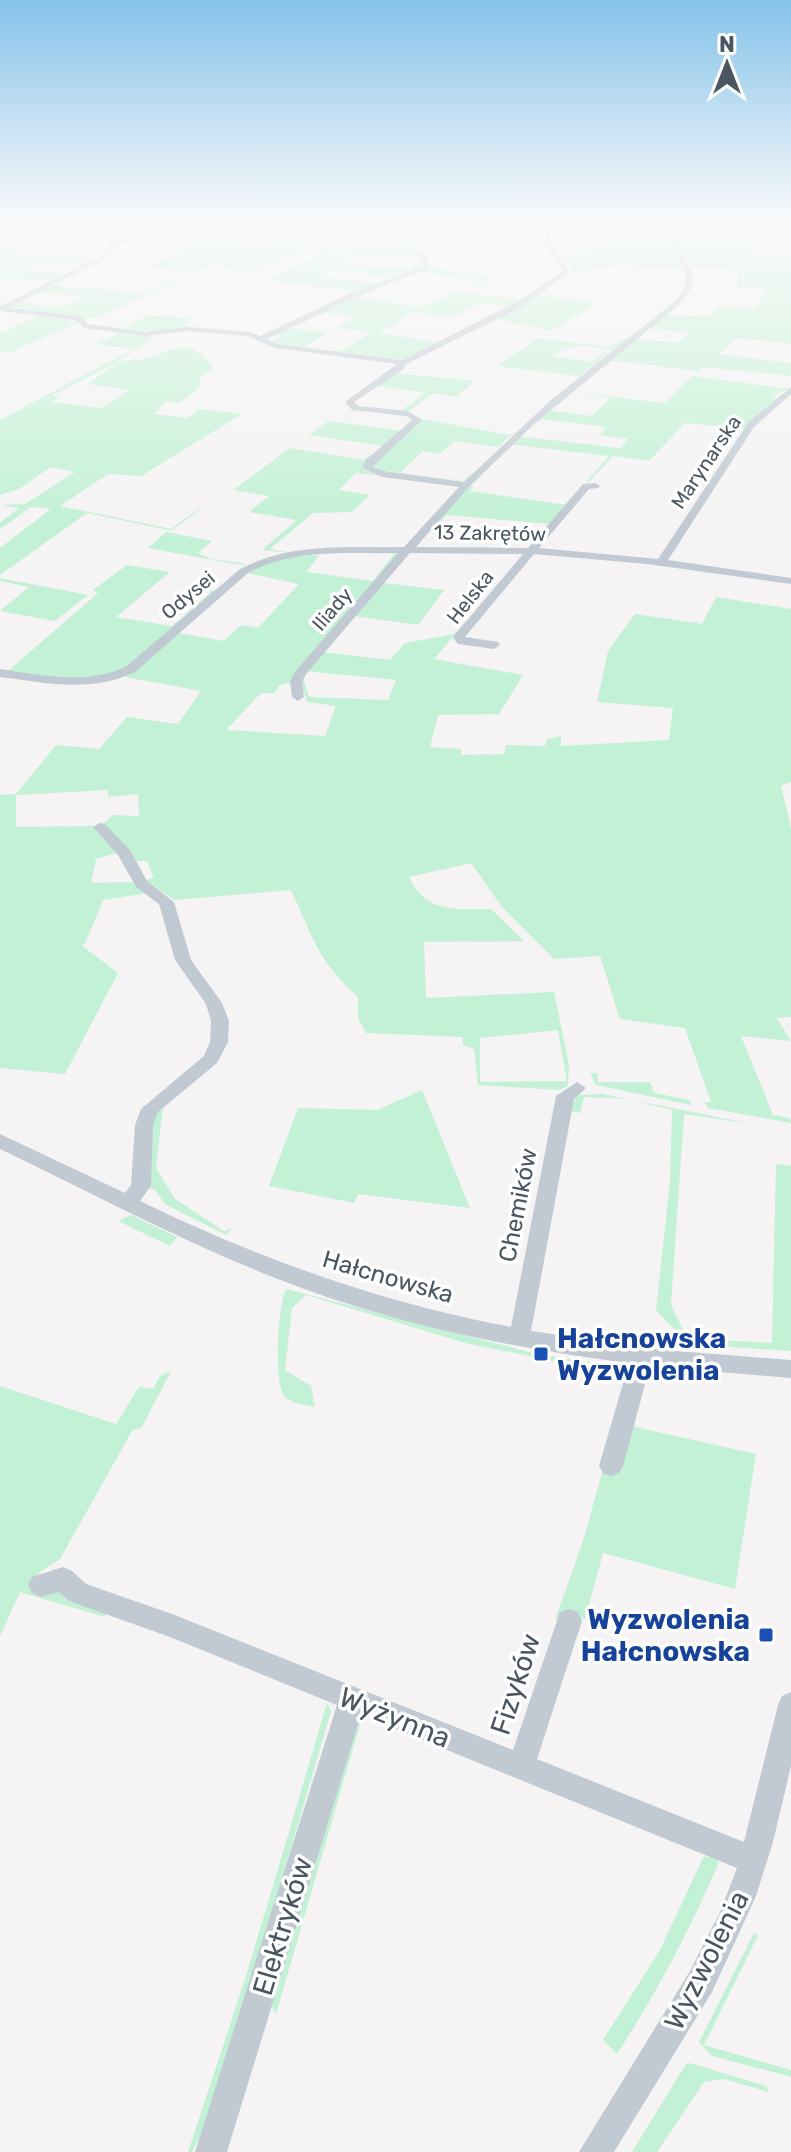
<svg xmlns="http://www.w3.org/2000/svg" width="791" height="2152" font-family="Rubik,sans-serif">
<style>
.green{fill:#c3f1d5;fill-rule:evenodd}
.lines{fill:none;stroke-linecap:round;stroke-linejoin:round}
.minor{fill:#c1cad2;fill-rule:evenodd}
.transit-dot{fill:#1a4fb4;stroke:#fff;stroke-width:3}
.labels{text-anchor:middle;stroke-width:7;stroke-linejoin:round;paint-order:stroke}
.far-street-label{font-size:20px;fill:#4a5661;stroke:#fff}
.street-label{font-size:24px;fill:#4a5661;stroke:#fff}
.near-transit-label{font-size:28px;font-weight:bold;fill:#164399;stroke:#fff;text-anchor:start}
.near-street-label{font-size:28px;fill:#4a5661;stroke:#fff}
</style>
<rect width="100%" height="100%" fill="#f5f3f3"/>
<!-- green -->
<g class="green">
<path d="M 510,222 L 548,222 L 548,248 L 544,244 L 546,231 L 515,233 L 479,243 L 410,248 L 398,236 L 404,241 L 434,238 L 443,232 L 465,233 Z"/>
<path d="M 553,222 L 775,222 L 791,230 L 791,248 L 780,241 L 746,242 L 763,256 L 791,256 L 791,344 L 738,338 L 719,354 L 791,363 L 791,376 L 704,367 L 698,371 L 607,360 L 635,339 L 677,343 L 688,333 L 651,328 L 667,314 L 709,317 L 719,306 L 754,309 L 767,289 L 722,287 L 738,286 L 736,270 L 692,268 L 689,260 L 673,245 L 677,242 L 669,245 L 687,262 L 688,270 L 636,268 L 634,276 L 633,268 L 626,264 L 571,274 L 549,286 L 568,273 L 572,265 L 565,264 L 550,246 L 551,237 L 564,255 L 609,246 L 560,225 L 551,234 Z"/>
<path d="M 0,228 L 29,237 L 10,240 L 6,247 L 106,254 L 23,250 L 10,254 L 98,259 L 66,272 L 81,266 L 39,263 L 26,270 L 68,274 L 52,282 L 0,278 Z"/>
<path d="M 218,232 L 284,259 L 248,275 L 214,264 L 95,319 L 5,309 L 14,302 L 61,307 L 86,296 L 38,292 L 71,279 L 58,286 L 146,293 L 192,272 L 146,268 Z"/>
<path d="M 386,232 L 419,257 L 350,260 L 342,264 L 409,269 L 414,261 L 423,259 L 426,267 L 395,278 L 330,270 L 317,276 L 376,283 L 389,279 L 357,291 L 265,280 L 315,258 L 319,252 L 281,256 L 250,245 L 321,237 L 325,243 L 330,242 L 328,251 L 401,246 Z"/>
<path d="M 429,267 L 494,276 L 565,272 L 494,276 L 474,285 L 531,294 L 468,286 L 477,281 L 418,272 Z"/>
<path d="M 457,291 L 522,300 L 509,307 L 480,303 L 452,318 L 414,312 L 379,333 L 438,342 L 406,360 L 334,351 L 342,351 L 371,332 L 337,328 L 354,317 L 322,312 L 291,328 L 327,333 L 305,347 L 310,348 L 270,343 L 279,336 L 276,335 L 366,293 L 361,298 L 423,307 Z"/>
<path d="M 538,295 L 598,303 L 550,331 L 493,318 Z"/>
<path d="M 41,315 L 79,322 L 11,352 L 0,351 L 0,333 Z"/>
<path d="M 150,315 L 192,319 L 181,326 L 230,331 L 120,331 Z"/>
<path d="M 120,333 L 155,337 L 114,364 L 53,395 L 59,397 L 51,402 L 102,408 L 129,390 L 88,384 C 98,378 109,366 123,361 C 131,358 140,361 148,358 C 179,348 189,336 214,368 L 201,376 L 199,387 L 180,403 L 166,401 L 153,414 L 188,418 L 199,409 L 242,414 L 141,476 L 108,474 L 60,506 L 171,529 L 200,508 L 198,511 L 172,530 L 169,530 L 87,513 L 0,575 L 0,548 L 51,509 L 31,507 L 0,529 L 0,523 L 19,508 L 0,505 L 25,504 L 75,472 L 51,467 L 19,489 L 0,495 L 0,420 L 133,349 L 96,344 Z"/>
<path d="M 538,338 L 610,347 L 622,339 L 629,340 L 613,351 C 590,344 571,343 551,356 L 593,362 L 604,352 L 609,354 L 579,376 L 496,366 Z"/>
<path d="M 395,373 L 475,381 L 456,397 L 433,393 L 408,412 L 399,412 L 426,393 L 377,386 Z"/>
<path d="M 692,376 L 790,389 L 773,395 L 778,398 L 746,429 L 685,423 L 649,461 L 613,456 L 589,482 L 586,482 L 609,456 L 508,444 L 517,436 L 620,448 L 628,439 L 600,435 L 606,427 L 543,419 L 531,424 L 544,410 L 592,416 L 611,398 L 568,392 L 665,403 Z"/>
<path d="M 421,419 L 509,435 L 516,431 L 498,447 L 454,441 L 440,454 L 423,451 L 400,473 L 459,481 L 466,480 L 476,470 L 463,481 L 371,469 L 371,464 Z"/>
<path d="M 329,421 L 403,431 L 383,446 L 309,435 Z"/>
<path d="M 290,448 L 364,460 L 373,453 L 361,468 L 378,476 L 356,473 L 339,490 L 370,495 L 352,512 L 313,513 L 270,549 L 292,553 L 262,550 L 297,520 L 249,512 L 269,496 L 233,490 Z"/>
<path d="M 469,486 L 474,486 L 470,491 L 568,505 L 550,524 L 446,515 L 440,524 L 433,523 Z"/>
<path d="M 166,532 L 212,541 L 198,553 L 211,559 L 248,564 L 240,565 L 148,548 Z"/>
<path d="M 395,553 L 398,555 L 291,682 L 280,685 L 274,693 L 261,693 L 226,730 L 325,736 L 336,706 L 307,702 L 300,680 L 304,681 L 309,697 L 388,700 L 396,680 L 305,671 L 322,652 L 390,660 L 405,643 L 454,634 L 472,615 L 434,659 L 523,675 L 499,714 L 438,715 L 430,747 L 461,749 L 461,755 L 505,754 L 505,745 L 545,746 L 547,739 L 561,736 L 561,746 L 669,740 L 673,708 L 597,702 L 608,651 L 635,614 L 702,624 L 716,597 L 791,609 L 791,782 L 781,786 L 791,828 L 791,1017 L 777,1018 L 791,1041 L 741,1036 L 773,1115 L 790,1118 L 791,1123 L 708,1108 L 704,1102 L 711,1102 L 685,1028 L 620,1019 L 600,956 L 554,959 L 502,907 L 471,863 L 409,877 C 426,914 456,909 491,909 L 524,941 L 424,942 L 426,998 L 554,992 L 569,1065 L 568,1086 L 559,1090 L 478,1085 L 474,1049 L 463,1045 L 463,1037 L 366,1033 L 358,1018 L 358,997 C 317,960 313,937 291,890 L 174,900 L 146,880 L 154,878 L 147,861 L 135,861 L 102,825 L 113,815 L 139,816 L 138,794 L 108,797 L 108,790 L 16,795 L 16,827 L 96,826 L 119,852 L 96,859 L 91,883 L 132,882 L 147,893 L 103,900 L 85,944 L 81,945 L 118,973 L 65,1074 L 0,1068 L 0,795 L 16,794 L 56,745 L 99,749 L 127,717 L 178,724 L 201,691 L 125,677 L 173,632 L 224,641 L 241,625 L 258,628 L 299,584 L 247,573 C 264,556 296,556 319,555 L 307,572 L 373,581 L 394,554 L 389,554 ZM 558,1030 L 567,1081 L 480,1082 L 480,1038 Z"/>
<path d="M 409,553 L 384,583 L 444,590 L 418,625 L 354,616 Z"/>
<path d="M 127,565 L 170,572 L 116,617 L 172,626 L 210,593 L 210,589 L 214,592 C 186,616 143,667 107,676 C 77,684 39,675 8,671 L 98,593 L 93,590 Z"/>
<path d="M 0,578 L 88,595 L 55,621 L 0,611 L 29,587 L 0,581 Z"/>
<path d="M 590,1073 L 597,1073 L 598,1082 L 650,1082 L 654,1093 L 690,1100 L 691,1105 L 596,1085 Z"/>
<path d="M 422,1090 L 470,1208 L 358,1194 L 354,1203 L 269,1186 L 298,1108 L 377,1110 Z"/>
<path d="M 602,1094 L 752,1124 L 684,1114 L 671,1305 L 685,1334 L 696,1339 L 772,1343 L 776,1164 L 791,1166 L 791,1351 L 688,1344 L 656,1310 L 670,1183 L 672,1110 L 628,1099 L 584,1097 L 580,1113 L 568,1111 L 578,1095 Z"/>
<path d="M 163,1108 L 156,1168 L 175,1199 L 224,1231 L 232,1229 L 226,1235 L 165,1204 L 155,1190 L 151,1190 L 150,1128 L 154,1113 Z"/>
<path d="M 131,1215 L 177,1237 L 170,1246 L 118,1221 Z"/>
<path d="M 286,1289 L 537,1354 L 628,1368 L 629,1376 L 469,1344 L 306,1295 L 292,1308 L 285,1370 L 311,1386 L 315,1407 C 305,1405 292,1404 285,1397 C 273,1385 278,1305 286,1289 Z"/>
<path d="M 171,1371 L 142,1427 L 132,1431 L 60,1559 L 40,1572 L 34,1580 L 106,1613 L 105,1617 L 20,1592 L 0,1636 L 0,1386 L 116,1424 L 139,1387 L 153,1389 L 160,1376 Z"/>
<path d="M 631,1426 L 756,1454 L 735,1589 L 603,1553 L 585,1619 L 566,1615 L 555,1620 L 584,1538 L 603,1469 Z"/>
<path d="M 327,1703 L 331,1711 L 217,2103 L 192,2152 L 188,2152 L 247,1973 Z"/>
<path d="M 361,1721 L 276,2014 L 269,2002 L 344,1746 Z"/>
<path d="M 711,1853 L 719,1862 C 690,1930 657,1992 617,2054 L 603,2040 L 660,1950 L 704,1856 L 709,1858 Z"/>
<path d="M 754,1933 L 758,1935 L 704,2045 L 791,2070 L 791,2077 L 712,2056 L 699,2042 Z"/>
<path d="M 690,2063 L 766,2086 L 769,2092 L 724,2079 L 704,2082 L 657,2152 L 632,2152 L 686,2064 Z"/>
</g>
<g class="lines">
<!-- minor -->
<g class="minor">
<path d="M 81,222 L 88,222 L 112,240 L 299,222 L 115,244 L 116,249 L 108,257 L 8,308 L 76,316 L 85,318 L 87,324 L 145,332 L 188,327 L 249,332 L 260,336 L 353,292 L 424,266 L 424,261 L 406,247 L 409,245 L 429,259 L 429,268 L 359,296 L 267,339 L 277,344 L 402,360 L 517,302 L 563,271 L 545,245 L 549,222 L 555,222 L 551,245 L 569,273 L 523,306 L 405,365 L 404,369 L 354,402 L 358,406 L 408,411 L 422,420 L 372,467 L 384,471 L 464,482 L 550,401 L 675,301 C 697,275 682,266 669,243 L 674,242 C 690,268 704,275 680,304 L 534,424 L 469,487 L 416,547 L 528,548 L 583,484 L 595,483 L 600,486 L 598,488 L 589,489 L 539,548 L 658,559 L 748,423 L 791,387 L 791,394 L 754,427 L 668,560 L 791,578 L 791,584 L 647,564 L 534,554 L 465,637 L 498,642 L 500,645 L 494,649 L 458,644 L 453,637 L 523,554 L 410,553 L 306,674 L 302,682 L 304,697 L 298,701 L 292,697 L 290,682 L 294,673 L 398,553 C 347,554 294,548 248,573 L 135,672 C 92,693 46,683 0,677 L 0,669 C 42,675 87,686 127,666 L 240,569 C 291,542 349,548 404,547 L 459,487 L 382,477 L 362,468 L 365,461 L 412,420 L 406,416 L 352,410 L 345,402 L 397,364 L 275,348 L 247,336 L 188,331 L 145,336 L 84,328 L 75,320 L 0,311 L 0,306 L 104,255 L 110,249 L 108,243 Z"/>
<path d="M 100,823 L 105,824 L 130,850 L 147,881 L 174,902 L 191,960 L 222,1003 L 229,1021 L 228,1042 L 217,1063 L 158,1112 L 153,1125 L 151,1186 L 140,1201 C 259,1259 380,1302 511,1327 L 556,1096 L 577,1082 L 586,1088 L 574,1099 L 531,1331 L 663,1350 L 791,1360 L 791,1378 L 650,1366 L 623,1466 L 619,1473 L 611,1476 L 603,1473 L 599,1466 L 629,1363 C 509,1348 389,1323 275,1278 C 181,1241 92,1193 0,1149 L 0,1134 L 125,1193 L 131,1185 L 135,1125 L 141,1109 L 204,1056 L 210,1042 L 211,1021 L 206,1004 L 175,960 L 159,904 L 136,887 L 118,855 L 93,827 Z"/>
<path d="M 63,1567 L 72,1571 L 86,1584 L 172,1614 L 513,1750 L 560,1612 L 569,1609 L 578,1612 L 582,1621 L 537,1759 L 744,1842 L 778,1705 L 782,1696 L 791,1692 L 791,1766 L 773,1842 L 756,1896 L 712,1992 L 614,2152 L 579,2152 L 690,1971 L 720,1912 L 737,1868 L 361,1715 L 227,2152 L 195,2152 L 337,1705 L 170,1637 L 69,1601 L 59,1592 L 41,1597 L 32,1593 L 28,1585 L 32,1577 Z"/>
</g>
</g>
<!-- sky -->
<linearGradient id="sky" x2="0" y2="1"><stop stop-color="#85c3ea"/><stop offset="0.42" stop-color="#fafafa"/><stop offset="1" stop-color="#fafafa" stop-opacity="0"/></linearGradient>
<rect width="791" height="523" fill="url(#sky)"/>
<!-- markers -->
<g class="transit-dot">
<rect x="533" y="1346" width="16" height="16" rx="4"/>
<rect x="758" y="1627" width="16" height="16" rx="4"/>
</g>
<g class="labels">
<!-- far-street labels -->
<g class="far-street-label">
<text transform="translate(706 462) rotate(-56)" y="7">Marynarska</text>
<text transform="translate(490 533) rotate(1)" y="7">13 Zakrętów</text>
<text transform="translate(188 595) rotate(-40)" y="7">Odysei</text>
<text transform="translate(470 597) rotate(-52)" y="7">Helska</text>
<text transform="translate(332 609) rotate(-49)" y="7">Iliady</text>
</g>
<!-- street labels -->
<g class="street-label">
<text transform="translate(518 1205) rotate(-79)" y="8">Chemików</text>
<text transform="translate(388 1277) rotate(16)" y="8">Hałcnowska</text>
</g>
<!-- near-transit labels -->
<g class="near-transit-label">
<text x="557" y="1348">Hałcnowska<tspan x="557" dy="32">Wyzwolenia</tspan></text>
<text x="750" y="1629" text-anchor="end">Wyzwolenia<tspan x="750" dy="32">Hałcnowska</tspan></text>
</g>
<!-- near-street labels -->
<g class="near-street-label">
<text transform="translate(515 1684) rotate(-72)" y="10">Fizyków</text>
<text transform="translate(395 1717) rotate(22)" y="10">Wyżynna</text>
<text transform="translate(282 1926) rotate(-73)" y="10">Elektryków</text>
<text transform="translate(706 1960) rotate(-63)" y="10">Wyzwolenia</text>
</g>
</g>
<!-- north arrow -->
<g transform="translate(727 64)" stroke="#ffffff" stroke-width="6" paint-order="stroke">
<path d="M0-6L14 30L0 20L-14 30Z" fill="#4a5661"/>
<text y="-12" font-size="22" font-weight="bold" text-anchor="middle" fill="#4a5661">N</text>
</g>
</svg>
